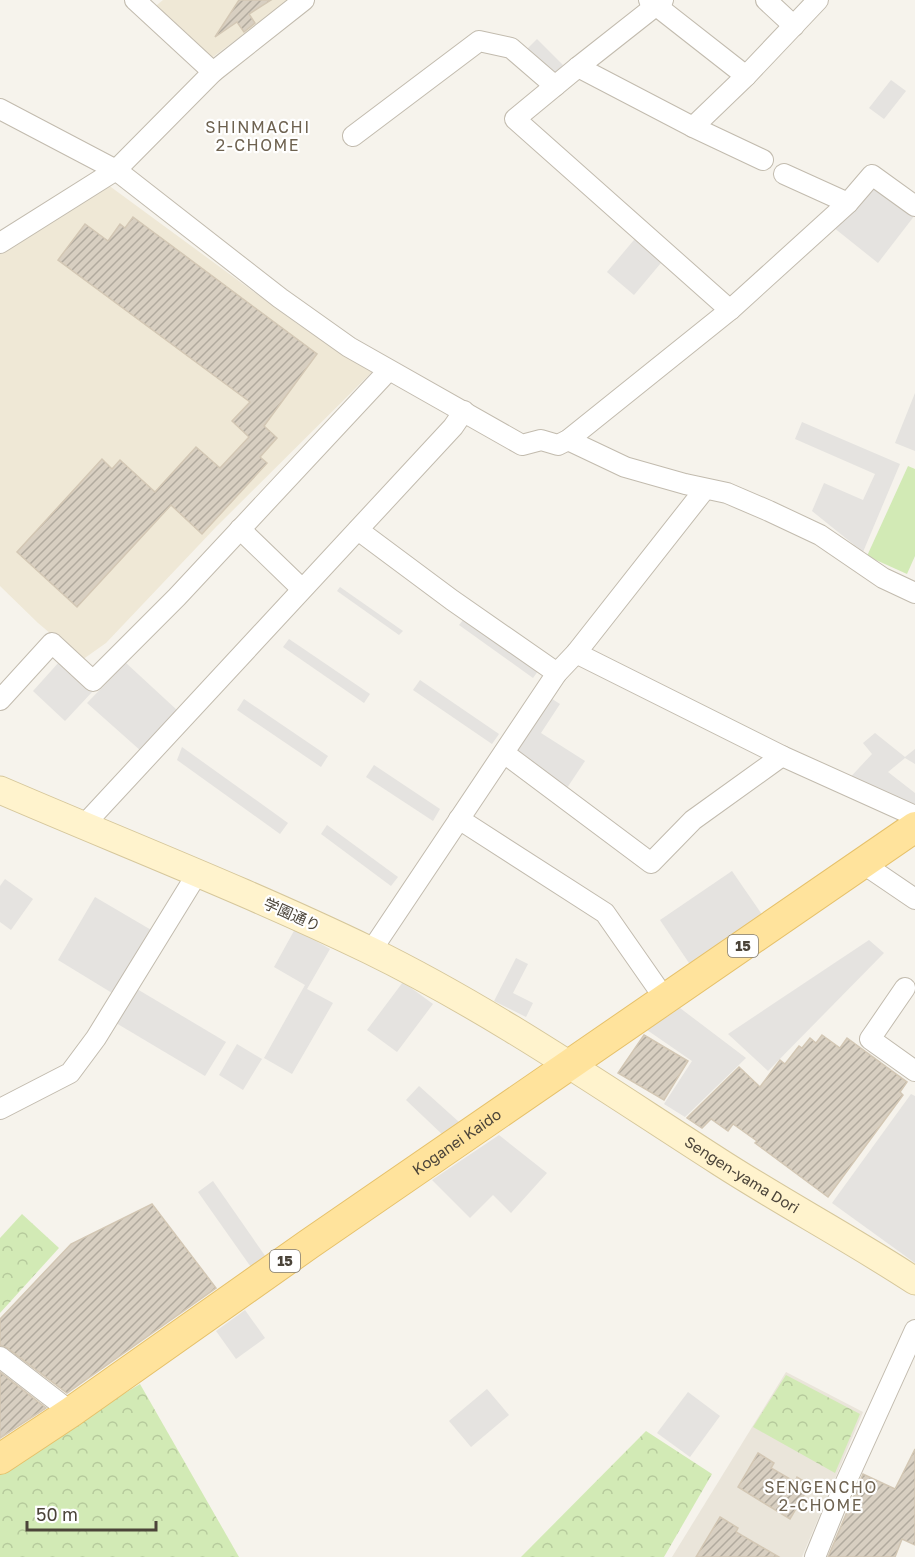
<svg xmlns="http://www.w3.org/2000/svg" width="915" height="1557" font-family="'Golos Text','Noto Sans JP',sans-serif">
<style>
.residential{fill:#eae5da}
.education{fill:#efe8d6}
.forest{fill:url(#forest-crowns)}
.garden{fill:#d2eab5}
.parking{fill:#e5e3e0}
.building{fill:url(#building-hatch);stroke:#d3c7b4;stroke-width:1.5}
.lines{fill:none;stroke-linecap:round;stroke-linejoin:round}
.street-casing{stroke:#c2bbae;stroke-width:22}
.secondary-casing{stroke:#d6c79b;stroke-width:29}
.primary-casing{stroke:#e6c16a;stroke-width:32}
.street{stroke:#fff;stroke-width:20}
.secondary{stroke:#fff3cd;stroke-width:27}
.primary{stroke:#ffe39c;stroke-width:30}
.labels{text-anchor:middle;stroke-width:4.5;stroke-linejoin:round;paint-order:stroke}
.shield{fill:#fff;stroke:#817c74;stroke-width:1.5}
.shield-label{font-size:14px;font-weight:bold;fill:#4b4439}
.street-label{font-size:15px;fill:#4b4439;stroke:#fff}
.neighbourhood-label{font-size:16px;letter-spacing:1.5px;fill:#6e6250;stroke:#fff}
</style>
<defs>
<pattern id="forest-crowns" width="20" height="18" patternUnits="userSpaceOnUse" patternTransform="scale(1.5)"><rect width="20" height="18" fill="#d2eab5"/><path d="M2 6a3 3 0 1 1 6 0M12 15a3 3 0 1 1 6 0" fill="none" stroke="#b6ca9c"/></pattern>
<pattern id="building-hatch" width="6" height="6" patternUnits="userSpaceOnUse" patternTransform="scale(1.5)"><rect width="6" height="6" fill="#d8cfc1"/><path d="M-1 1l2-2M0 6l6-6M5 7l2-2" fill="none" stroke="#b1aa9e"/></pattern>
</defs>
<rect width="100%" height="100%" fill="#f6f3ec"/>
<!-- residential -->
<path class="residential" d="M 786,1372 L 863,1412 L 802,1557 L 672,1557 Z"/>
<!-- education -->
<g class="education">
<path d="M 163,0 L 290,0 L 206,62 L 152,9 Z"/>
<path d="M 100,179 L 299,325 L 375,369 L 216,527 L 106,643 L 82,660 L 38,623 L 0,586 L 0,247 Z"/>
</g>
<!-- forest -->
<g class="forest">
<path d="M 22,1214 L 59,1248 L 0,1313 L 0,1238 Z"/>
<path d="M 786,1375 L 860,1414 L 835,1473 L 753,1427 Z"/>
<path d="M 140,1384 L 239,1557 L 0,1557 L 0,1468 Z"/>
<path d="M 646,1431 L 712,1474 L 664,1557 L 521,1557 Z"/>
</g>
<!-- garden -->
<path class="garden" d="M 908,466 L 915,469 L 915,556 L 907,574 L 867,556 Z"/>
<!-- parking -->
<g class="parking">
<path d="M 537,39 L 563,65 L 546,82 L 520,56 Z"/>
<path d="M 891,80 L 906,91 L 884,119 L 869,108 Z"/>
<path d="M 871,180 L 915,215 L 878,263 L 833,227 Z"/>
<path d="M 639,234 L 666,257 L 634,295 L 607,272 Z"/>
<path d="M 915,393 L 915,451 L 895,443 Z"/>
<path d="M 802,422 L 900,464 L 863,552 L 812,511 L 824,483 L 863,500 L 875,474 L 795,439 Z"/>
<path d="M 340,587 L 403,631 L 399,635 L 337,591 Z"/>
<path d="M 467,615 L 541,667 L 533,678 L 459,625 Z"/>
<path d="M 289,639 L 370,694 L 364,703 L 283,647 Z"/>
<path d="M 60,661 L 93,691 L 65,721 L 33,691 Z"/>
<path d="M 126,663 L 178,711 L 141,751 L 87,703 Z"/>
<path d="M 420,680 L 499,734 L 492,744 L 413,690 Z"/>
<path d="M 546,695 L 560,704 L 541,733 L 585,761 L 563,794 L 506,757 Z"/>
<path d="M 244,699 L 328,756 L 321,767 L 237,710 Z"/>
<path d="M 875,733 L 905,757 L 915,749 L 915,764 L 905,758 L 888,772 L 915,793 L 915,814 L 845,783 L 872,754 L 863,743 Z"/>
<path d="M 182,747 L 288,823 L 280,834 L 177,760 Z"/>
<path d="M 374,765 L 440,809 L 433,821 L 366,777 Z"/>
<path d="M 327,825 L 398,877 L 391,886 L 321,834 Z"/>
<path d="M 732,871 L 763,916 L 691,966 L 660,920 Z"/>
<path d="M 5,879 L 33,899 L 11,930 L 0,922 L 0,886 Z"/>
<path d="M 95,897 L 158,934 L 117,996 L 58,960 Z"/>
<path d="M 295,929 L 330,949 L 307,989 L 333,1003 L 292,1074 L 264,1058 L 305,985 L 274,967 Z"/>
<path d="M 869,940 L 884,953 L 768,1071 L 728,1034 Z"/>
<path d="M 516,958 L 528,964 L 513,993 L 533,1003 L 526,1017 L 494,1001 Z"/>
<path d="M 403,982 L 433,1004 L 397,1052 L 367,1030 Z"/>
<path d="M 137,989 L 226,1042 L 205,1076 L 116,1023 Z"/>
<path d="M 680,1008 L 746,1058 L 685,1117 L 664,1104 L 692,1061 L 647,1030 Z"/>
<path d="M 237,1044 L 262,1059 L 243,1090 L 219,1075 Z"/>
<path d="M 419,1086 L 459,1122 L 445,1137 L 406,1100 Z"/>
<path d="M 911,1094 L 915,1096 L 915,1263 L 832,1203 Z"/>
<path d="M 499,1135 L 547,1173 L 511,1213 L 493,1195 L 470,1218 L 432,1180 Z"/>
<path d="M 213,1181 L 268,1260 L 253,1270 L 198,1192 Z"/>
<path d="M 245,1310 L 265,1338 L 236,1359 L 216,1331 Z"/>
<path d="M 487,1389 L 509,1415 L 471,1447 L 449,1421 Z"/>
<path d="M 688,1392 L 720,1416 L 690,1457 L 657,1433 Z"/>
</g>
<!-- building -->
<g class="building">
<path d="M 239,0 L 271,0 L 249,14 L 255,23 L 244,32 L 237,22 L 215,37 Z"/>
<path d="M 133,217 L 317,354 L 264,426 L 277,438 L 260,457 L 267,463 L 202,534 L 171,505 L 77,607 L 17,552 L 102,459 L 112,469 L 120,460 L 155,492 L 196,447 L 220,468 L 249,437 L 232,421 L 250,402 L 58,260 L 85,224 L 108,241 L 120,224 L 125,228 Z"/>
<path d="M 644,1035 L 688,1061 L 664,1100 L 618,1073 Z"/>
<path d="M 822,1035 L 840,1048 L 847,1038 L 907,1082 L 900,1092 L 903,1095 L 828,1197 L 755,1143 L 757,1141 L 733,1124 L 728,1131 L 711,1119 L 702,1128 L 687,1118 L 739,1067 L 760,1087 L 780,1060 L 785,1064 L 799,1046 L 802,1048 L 810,1038 L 816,1043 Z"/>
<path d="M 152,1204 L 216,1288 L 67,1393 L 7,1348 L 0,1345 L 0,1319 L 71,1244 Z"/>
<path d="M 0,1372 L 46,1408 L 0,1438 Z"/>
<path d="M 915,1449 L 915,1545 L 902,1539 L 895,1557 L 828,1557 L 863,1474 L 895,1489 Z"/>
<path d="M 758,1453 L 774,1463 L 771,1468 L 795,1482 L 797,1477 L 810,1485 L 790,1519 L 738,1487 Z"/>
<path d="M 720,1517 L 738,1528 L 736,1532 L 779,1557 L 696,1557 Z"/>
</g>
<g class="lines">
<!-- street casing -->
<g class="street-casing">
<g id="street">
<path d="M 135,0 L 213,72"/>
<path d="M 649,0 L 746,76 L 818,0"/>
<path d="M 663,0 L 578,67 L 515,119 L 730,310"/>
<path d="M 766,0 L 794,26"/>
<path d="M 578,67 L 693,127 L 763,160"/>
<path d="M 0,109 L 116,170 L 280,298 L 349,347 L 522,445 L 541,440 L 558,445 L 568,440 L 730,310 L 848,203 L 872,175 L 915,206"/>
<path d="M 693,127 L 746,76"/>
<path d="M 353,136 L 479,41 L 511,48 L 555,86"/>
<path d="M 784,174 L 848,203"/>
<path d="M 0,243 L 116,170 L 213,72 L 304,0"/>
<path d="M 568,440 L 625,467 L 685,484 L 727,493 L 769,511 L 820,535 L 883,578 L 915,593"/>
<path d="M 240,529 L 302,589"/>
<path d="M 358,530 L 452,600 L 557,673"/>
<path d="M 576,653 L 782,756 L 915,816"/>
<path d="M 0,700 L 52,643 L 93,681 L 177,597 L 388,371"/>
<path d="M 504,753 L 651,863 L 693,820 L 782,756"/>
<path d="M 459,819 L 605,913 L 665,999"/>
<path d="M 84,825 L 453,427 L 464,411"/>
<path d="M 862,863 L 915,899"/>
<path d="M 371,951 L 557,673 L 576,653 L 705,489"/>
<path d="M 905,988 L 870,1039 L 915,1071"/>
<path d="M 0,1109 L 70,1073 L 96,1038 L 197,874"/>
<path d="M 0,1357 L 71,1412"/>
<path d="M 815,1557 L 841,1493 L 915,1330"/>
</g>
</g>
<!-- secondary casing -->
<g class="secondary-casing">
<g id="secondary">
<path id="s1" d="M 0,790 C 123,843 249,892 369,950 C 492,1010 604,1088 718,1161 C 783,1203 851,1239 915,1281"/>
</g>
</g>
<!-- primary casing -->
<g class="primary-casing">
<g id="primary">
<path id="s2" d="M 0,1459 L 71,1412 L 309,1244 L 915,827"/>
</g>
</g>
<!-- street -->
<use href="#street" class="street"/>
<!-- secondary -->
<use href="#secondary" class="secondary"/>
<!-- primary -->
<use href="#primary" class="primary"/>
</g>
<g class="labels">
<!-- shield labels -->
<g class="shield">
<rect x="728" y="935" width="30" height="22" rx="4.5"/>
<rect x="270" y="1250" width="30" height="22" rx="4.5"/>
</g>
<g class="shield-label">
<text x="743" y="951">15</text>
<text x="285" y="1266">15</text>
</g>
<!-- street labels -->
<g class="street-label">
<text transform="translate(292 915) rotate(24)" y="5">学園通り</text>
<text dy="5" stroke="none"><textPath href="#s2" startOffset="556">Koganei Kaido</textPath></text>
<text dy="5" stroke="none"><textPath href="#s1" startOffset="838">Sengen-yama Dori</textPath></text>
</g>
<!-- neighbourhood labels -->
<g class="neighbourhood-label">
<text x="258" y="133">SHINMACHI<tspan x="258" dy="18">2-CHOME</tspan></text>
<text x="821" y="1493">SENGENCHO<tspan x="821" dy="18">2-CHOME</tspan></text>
</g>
</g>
<!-- scale -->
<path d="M27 1521v9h129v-9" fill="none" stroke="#4b4439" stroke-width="3"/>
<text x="36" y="1521" font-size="18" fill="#4b4439" stroke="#ffffff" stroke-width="4.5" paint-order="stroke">50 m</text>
</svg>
